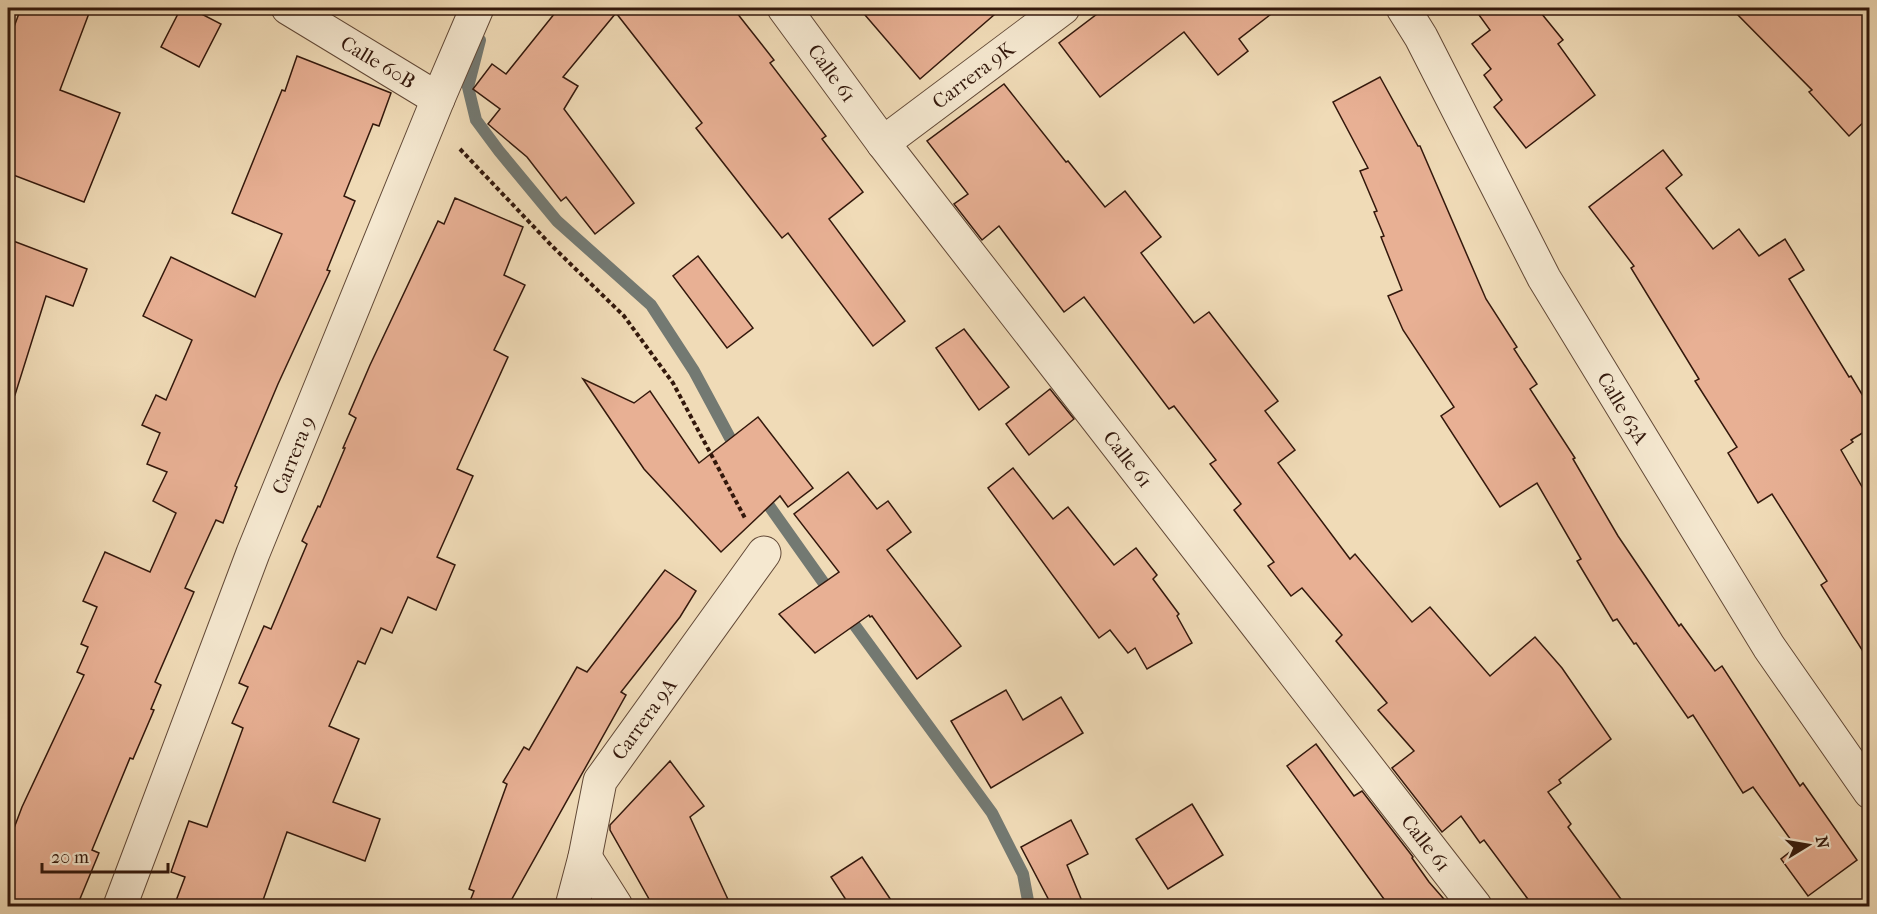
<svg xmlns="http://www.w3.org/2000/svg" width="1877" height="914" font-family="'IM FELL French Canon',serif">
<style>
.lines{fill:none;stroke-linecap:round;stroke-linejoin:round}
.stream{stroke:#737972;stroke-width:12}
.building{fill:#e8b094;stroke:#33180c;stroke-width:1.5}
.minor-casing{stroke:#624937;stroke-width:35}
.path{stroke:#33180c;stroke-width:4;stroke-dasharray:4.5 3;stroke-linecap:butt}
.minor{stroke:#f5e8d0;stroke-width:33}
.labels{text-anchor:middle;stroke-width:4.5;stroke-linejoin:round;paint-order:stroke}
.street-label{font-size:20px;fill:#33180c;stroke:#f5e8d0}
</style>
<rect width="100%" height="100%" fill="#f0dbb7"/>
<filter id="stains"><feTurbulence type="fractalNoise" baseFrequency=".00333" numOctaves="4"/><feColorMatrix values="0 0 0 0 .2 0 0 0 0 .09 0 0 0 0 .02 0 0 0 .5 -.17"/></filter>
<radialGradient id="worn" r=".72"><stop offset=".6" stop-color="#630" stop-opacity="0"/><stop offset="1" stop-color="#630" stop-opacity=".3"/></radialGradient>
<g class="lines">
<!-- stream -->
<g class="stream">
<path d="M 480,40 L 468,87 L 476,120 L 499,151 L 557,221 L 651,305 L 694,371 L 737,451"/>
<path d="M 760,493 L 833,596"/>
<path d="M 845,612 L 992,813 L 1023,874 L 1029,906"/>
</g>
</g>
<!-- building -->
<g class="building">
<path d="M 21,8 L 91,8 L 60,90 L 120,113 L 84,202 L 8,173 L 8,43 Z"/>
<path d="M 181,8 L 190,8 L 221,24 L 199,67 L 161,47 Z"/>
<path d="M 559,8 L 733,8 L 774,60 L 770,63 L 826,136 L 822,139 L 863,192 L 829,219 L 905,321 L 873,346 L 788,233 L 782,238 L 696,128 L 702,123 L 616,13 L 563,77 L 578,86 L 564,109 L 634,203 L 595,234 L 566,197 L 561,201 L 527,157 L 488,124 L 500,109 L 473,89 L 492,64 L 506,74 Z"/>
<path d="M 859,8 L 1002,8 L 920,79 Z"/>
<path d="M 1105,8 L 1279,8 L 1239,39 L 1248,51 L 1218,75 L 1184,32 L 1100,97 L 1059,43 Z"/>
<path d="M 1474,8 L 1537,8 L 1563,40 L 1558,44 L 1595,95 L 1526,148 L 1494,107 L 1502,100 L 1484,75 L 1491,69 L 1472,44 L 1490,30 Z"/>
<path d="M 1731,8 L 1869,8 L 1869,117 L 1849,136 L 1809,92 L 1812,90 Z"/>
<path d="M 297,56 L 391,93 L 379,126 L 373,124 L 344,196 L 355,201 L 327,270 L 330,271 L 278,384 L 235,486 L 237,487 L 223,523 L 216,520 L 185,588 L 194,592 L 155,682 L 161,685 L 151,709 L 154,710 L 133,759 L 130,758 L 92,850 L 99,853 L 77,906 L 8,906 L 8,844 L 22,807 L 84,675 L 77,672 L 88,647 L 81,644 L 97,607 L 83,601 L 105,552 L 150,572 L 176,513 L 153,501 L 167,472 L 147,464 L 160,433 L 142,425 L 156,395 L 166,400 L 192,340 L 143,316 L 171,257 L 255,297 L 282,234 L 232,213 L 282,90 L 285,91 Z"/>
<path d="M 1380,77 L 1418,146 L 1420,146 L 1486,299 L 1517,347 L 1514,349 L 1537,384 L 1530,389 L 1575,458 L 1573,459 L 1618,536 L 1679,626 L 1681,624 L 1715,671 L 1722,666 L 1800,786 L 1803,783 L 1857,860 L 1808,896 L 1781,859 L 1796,847 L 1753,787 L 1743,793 L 1693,715 L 1688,718 L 1636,643 L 1634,644 L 1617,619 L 1613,621 L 1577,561 L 1581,559 L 1537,483 L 1500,507 L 1441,416 L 1454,407 L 1403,330 L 1388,296 L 1402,290 L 1381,237 L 1384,236 L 1374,212 L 1377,211 L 1360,171 L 1368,168 L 1333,102 Z"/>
<path d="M 1004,84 L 1066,162 L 1068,161 L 1105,207 L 1125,191 L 1161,237 L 1141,253 L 1194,323 L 1209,312 L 1278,401 L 1265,411 L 1295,450 L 1278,463 L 1350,559 L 1355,554 L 1412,622 L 1430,607 L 1490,676 L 1535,637 L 1562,668 L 1611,739 L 1559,780 L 1561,783 L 1548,792 L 1571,824 L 1568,827 L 1626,906 L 1533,906 L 1484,840 L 1480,843 L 1461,816 L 1442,832 L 1392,768 L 1414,751 L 1378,710 L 1387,703 L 1336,641 L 1342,635 L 1302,588 L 1291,596 L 1268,566 L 1274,562 L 1234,510 L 1241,504 L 1210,464 L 1216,460 L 1174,406 L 1169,409 L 1084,297 L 1064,312 L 999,226 L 982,240 L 954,204 L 968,194 L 927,141 Z"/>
<path d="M 1663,150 L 1682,175 L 1666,188 L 1713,249 L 1739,229 L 1759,256 L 1785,239 L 1804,270 L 1789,279 L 1849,377 L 1851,376 L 1869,406 L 1869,429 L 1851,440 L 1853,442 L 1841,450 L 1869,499 L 1869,661 L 1821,585 L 1827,581 L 1772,494 L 1758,503 L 1728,453 L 1737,447 L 1695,381 L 1699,379 L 1631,268 L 1634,266 L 1589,207 Z"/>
<path d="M 455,198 L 523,227 L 504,275 L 525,285 L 494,350 L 508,357 L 457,469 L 473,476 L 437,557 L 455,565 L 436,610 L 408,597 L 392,633 L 381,628 L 365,664 L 358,661 L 329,726 L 359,739 L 333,802 L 380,819 L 365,861 L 287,832 L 261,906 L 174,906 L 185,877 L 171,872 L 189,821 L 207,827 L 243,728 L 232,723 L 248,687 L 239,683 L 264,626 L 271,629 L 307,544 L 302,541 L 318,506 L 320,507 L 345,448 L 343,448 L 356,418 L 349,414 L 370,365 L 438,221 L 444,224 Z"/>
<path d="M 8,239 L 87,269 L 73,306 L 46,296 L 15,395 L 8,394 Z"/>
<path d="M 698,256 L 753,328 L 727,348 L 673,276 Z"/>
<path d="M 964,329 L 1009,387 L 979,410 L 936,348 Z"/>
<path d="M 583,379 L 634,403 L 650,391 L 699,463 L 758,417 L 813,488 L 788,507 L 780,496 L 721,552 L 644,469 Z"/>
<path d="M 1050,389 L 1074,419 L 1029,455 L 1006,424 Z"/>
<path d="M 1013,468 L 1053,519 L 1068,507 L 1114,565 L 1136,548 L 1157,575 L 1153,579 L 1179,614 L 1177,616 L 1192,643 L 1147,669 L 1135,648 L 1128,653 L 1110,630 L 1099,638 L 988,488 Z"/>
<path d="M 848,472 L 877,509 L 888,501 L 911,532 L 887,550 L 961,646 L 917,679 L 872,616 L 870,617 L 869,615 L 815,653 L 779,614 L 839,572 L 794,514 Z"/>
<path d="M 665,570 L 696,591 L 680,617 L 621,692 L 626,695 L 508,906 L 468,906 L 474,891 L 469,889 L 507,784 L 503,782 L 524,747 L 529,750 L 577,667 L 587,672 Z"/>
<path d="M 1006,690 L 1023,720 L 1061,697 L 1083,733 L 991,788 L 951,721 Z"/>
<path d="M 1316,744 L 1354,796 L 1362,791 L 1413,857 L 1412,858 L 1429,882 L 1450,906 L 1389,906 L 1287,766 Z"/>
<path d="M 670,761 L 704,806 L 690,817 L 731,906 L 653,906 L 610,830 L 610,825 Z"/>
<path d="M 1192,804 L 1223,855 L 1168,889 L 1136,839 Z"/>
<path d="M 1071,820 L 1088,854 L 1067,865 L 1084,906 L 1052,906 L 1021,847 Z"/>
<path d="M 862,857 L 895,906 L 850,906 L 831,877 Z"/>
</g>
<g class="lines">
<!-- minor casing -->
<g class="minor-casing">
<g id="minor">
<path d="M 288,8 L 438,99"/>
<path d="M 784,8 L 883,143 L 1475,906"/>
<path d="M 1403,8 L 1421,37 L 1544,278 L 1769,647 L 1870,792"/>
<path d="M 883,143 L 1063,8"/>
<path d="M 585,857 L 616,906"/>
<path d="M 120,906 L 253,553 L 438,99 L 477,8"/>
<path d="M 572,906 L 585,857 L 600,781 L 764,553"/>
</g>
</g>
<!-- path -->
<path class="path" d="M 460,149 L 552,246 L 624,316 L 673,383 L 746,520"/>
<!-- minor -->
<use href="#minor" class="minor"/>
</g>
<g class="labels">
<!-- street labels -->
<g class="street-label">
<text transform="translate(378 62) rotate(31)" y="7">Calle 60B</text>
<text transform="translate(832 73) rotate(54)" y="7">Calle 61</text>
<text transform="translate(973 75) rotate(-37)" y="7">Carrera 9K</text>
<text transform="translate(1623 408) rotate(59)" y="7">Calle 63A</text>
<text transform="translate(293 455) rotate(-68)" y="7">Carrera 9</text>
<text transform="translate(1128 459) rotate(52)" y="7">Calle 61</text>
<text transform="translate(644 719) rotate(-54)" y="7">Carrera 9A</text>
<text transform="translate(1426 843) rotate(52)" y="7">Calle 61</text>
</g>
</g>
<!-- margin -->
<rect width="1877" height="914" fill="none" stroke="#f0dbb7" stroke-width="30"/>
<rect x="9" y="9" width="1859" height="896" fill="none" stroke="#33180c" stroke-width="3"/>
<rect x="15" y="15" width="1847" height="884" fill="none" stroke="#33180c" stroke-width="1.5"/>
<!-- north arrow -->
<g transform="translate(1808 845) rotate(79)" stroke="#f5e8d0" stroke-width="4.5" paint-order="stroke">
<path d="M0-4.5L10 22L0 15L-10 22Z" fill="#33180c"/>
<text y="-9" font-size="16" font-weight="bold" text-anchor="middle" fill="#33180c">N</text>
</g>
<!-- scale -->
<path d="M42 863v9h126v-9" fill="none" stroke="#33180c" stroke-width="3"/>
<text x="51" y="863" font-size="18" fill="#33180c" stroke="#f5e8d0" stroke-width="4.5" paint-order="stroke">20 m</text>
<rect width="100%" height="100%" filter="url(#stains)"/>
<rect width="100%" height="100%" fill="url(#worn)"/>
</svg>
